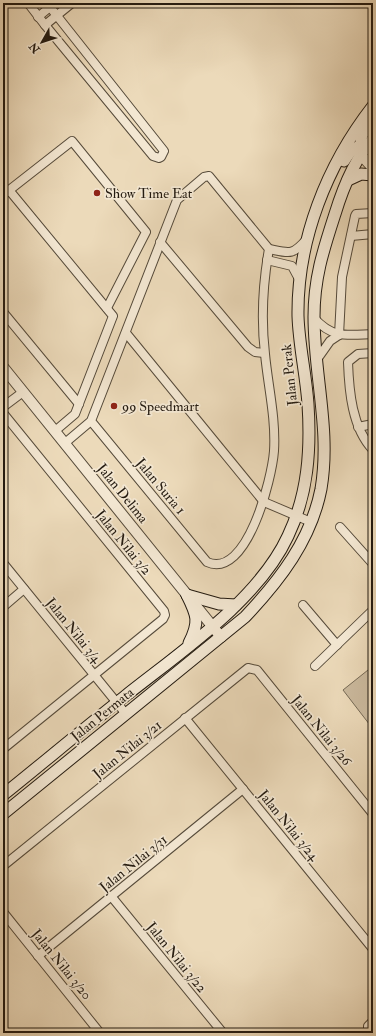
<svg xmlns="http://www.w3.org/2000/svg" width="376" height="1036" font-family="'IM FELL Double Pica',serif">
<style>
.green{fill:#cab99d;stroke:#766a56}
.lines{fill:none;stroke-linecap:round;stroke-linejoin:round}
.minor-casing{stroke:#554a3a;stroke-width:10}
.tertiary-casing{stroke:#554a3a;stroke-width:12}
.secondary-casing{stroke:#231a10;stroke-width:13}
.minor{stroke:#f3e7d2;stroke-width:8}
.tertiary{stroke:#f3e7d2;stroke-width:10}
.secondary{stroke:#f3e7d2;stroke-width:11}
.poi-dot{fill:#8f2418;stroke:#f3e7d2;stroke-width:1.5}
.labels{text-anchor:middle;stroke-width:3.5;stroke-linejoin:round;paint-order:stroke}
.poi-label{font-size:14px;fill:#231a10;stroke:#f3e7d2;text-anchor:start}
.street-label{font-size:14px;fill:#231a10;stroke:#f3e7d2}
</style>
<rect width="100%" height="100%" fill="#ecdaba"/>
<filter id="stains"><feTurbulence type="fractalNoise" baseFrequency=".005" numOctaves="4"/><feColorMatrix values="0 0 0 0 .2 0 0 0 0 .09 0 0 0 0 .02 0 0 0 .5 -.17"/></filter>
<radialGradient id="worn" r=".72"><stop offset=".6" stop-color="#630" stop-opacity="0"/><stop offset="1" stop-color="#630" stop-opacity=".3"/></radialGradient>
<!-- green -->
<path class="green" d="M 373,666 L 373,729 L 343,690 Z"/>
<g class="lines">
<!-- minor casing -->
<g class="minor-casing">
<g id="minor">
<path d="M 28,3 L 45,25 L 72,3"/>
<path d="M 38,17 L 50,7 L 164,151 L 161,157 L 159,158 L 153,156 L 45,25"/>
<path d="M 9,190 L 113,316 L 75,414 L 55,431"/>
<path d="M 3,195 L 72,141 L 146,232 L 107,308"/>
<path d="M 351,236 L 373,234"/>
<path d="M 160,242 L 248,347 L 255,352 L 264,353"/>
<path d="M 269,249 C 289,253 292,256 306,240"/>
<path d="M 267,260 L 292,266 L 299,279"/>
<path d="M 3,312 L 79,404"/>
<path d="M 314,318 C 333,339 347,335 373,334"/>
<path d="M 126,333 L 264,502 L 311,522"/>
<path d="M 339,335 L 342,277 L 355,216 L 356,214 L 373,213"/>
<path d="M 373,353 L 358,354 L 348,362 C 349,391 352,428 373,450"/>
<path d="M 318,358 L 330,341 L 339,335"/>
<path d="M 3,407 L 23,392"/>
<path d="M 3,413 L 164,611 L 165,615 L 163,619 L 3,749"/>
<path d="M 358,427 L 373,424"/>
<path d="M 65,443 L 91,421 L 177,200 L 204,177 L 209,176 L 269,249 C 263,283 261,320 265,354 C 268,386 276,418 274,451 C 272,478 247,580 207,562 L 91,421"/>
<path d="M 340,527 L 373,564"/>
<path d="M 3,563 L 126,714"/>
<path d="M 303,605 L 337,645"/>
<path d="M 3,607 L 24,589"/>
<path d="M 315,666 L 373,610"/>
<path d="M 185,718 L 373,949"/>
<path d="M 3,866 L 248,668 L 257,670 L 373,814"/>
<path d="M 111,896 L 223,1033"/>
<path d="M 3,912 L 100,1033"/>
<path d="M 38,956 L 243,789"/>
<path d="M 368,1033 L 368,1026 L 373,1021"/>
</g>
</g>
<!-- tertiary casing -->
<g class="tertiary-casing">
<g id="tertiary">
<path d="M 361,155 L 373,168"/>
<path d="M 3,367 L 221,637"/>
</g>
</g>
<!-- secondary casing -->
<g class="secondary-casing">
<g id="secondary">
<path d="M 361,152 L 361,137 L 373,117"/>
<path d="M 344,161 C 351,149 355,146 368,145"/>
<path d="M 348,180 L 361,174 L 373,175"/>
<path d="M 187,595 C 197,615 200,622 189,643"/>
<path d="M 187,595 L 219,604 L 236,605"/>
<path d="M 3,795 C 43,763 83,729 124,697 C 179,653 258,601 288,536 C 308,494 311,450 308,404 C 306,375 299,346 298,316 C 297,240 327,165 373,106"/>
<path d="M 3,814 L 245,617 C 280,580 311,540 321,489 C 331,431 314,375 314,317 C 314,278 323,251 335,214 C 343,188 354,159 373,139"/>
</g>
</g>
<!-- minor -->
<use href="#minor" class="minor"/>
<!-- tertiary -->
<use href="#tertiary" class="tertiary"/>
<!-- secondary -->
<use href="#secondary" class="secondary"/>
</g>
<!-- markers -->
<g class="poi-dot">
<circle cx="97" cy="193" r="4"/>
<circle cx="114" cy="406" r="4"/>
</g>
<g class="labels">
<!-- poi labels -->
<g class="poi-label">
<text x="105" y="198">Show Time Eat</text>
<text x="122" y="411">99 Speedmart</text>
</g>
<!-- street labels -->
<g class="street-label">
<text transform="translate(289 375) rotate(-96)" y="5">Jalan Perak</text>
<text transform="translate(161 486) rotate(50)" y="5">Jalan Suria 1</text>
<text transform="translate(123 493) rotate(51)" y="5">Jalan Delima</text>
<text transform="translate(124 542) rotate(51)" y="5">Jalan Nilai 3/2</text>
<text transform="translate(74 630) rotate(51)" y="5">Jalan Nilai 3/4</text>
<text transform="translate(102 714) rotate(-39)" y="5">Jalan Permata</text>
<text transform="translate(322 730) rotate(51)" y="5">Jalan Nilai 3/26</text>
<text transform="translate(127 749) rotate(-39)" y="5">Jalan Nilai 3/21</text>
<text transform="translate(289 825) rotate(51)" y="5">Jalan Nilai 3/24</text>
<text transform="translate(133 863) rotate(-39)" y="5">Jalan Nilai 3/31</text>
<text transform="translate(177 957) rotate(51)" y="5">Jalan Nilai 3/22</text>
<text transform="translate(62 964) rotate(51)" y="5">Jalan Nilai 3/20</text>
</g>
</g>
<!-- margin -->
<rect width="376" height="1036" fill="none" stroke="#ecdaba" stroke-width="16"/>
<rect x="4" y="4" width="368" height="1028" fill="none" stroke="#231a10" stroke-width="2"/>
<rect x="8" y="8" width="360" height="1020" fill="none" stroke="#231a10"/>
<!-- north arrow -->
<g transform="translate(42 42) rotate(231)" stroke="#f3e7d2" stroke-width="3" paint-order="stroke">
<path d="M0-3L7 15L0 10L-7 15Z" fill="#231a10"/>
<text y="-6" font-size="11" font-weight="bold" text-anchor="middle" fill="#231a10">N</text>
</g>
<rect width="100%" height="100%" filter="url(#stains)"/>
<rect width="100%" height="100%" fill="url(#worn)"/>
</svg>
